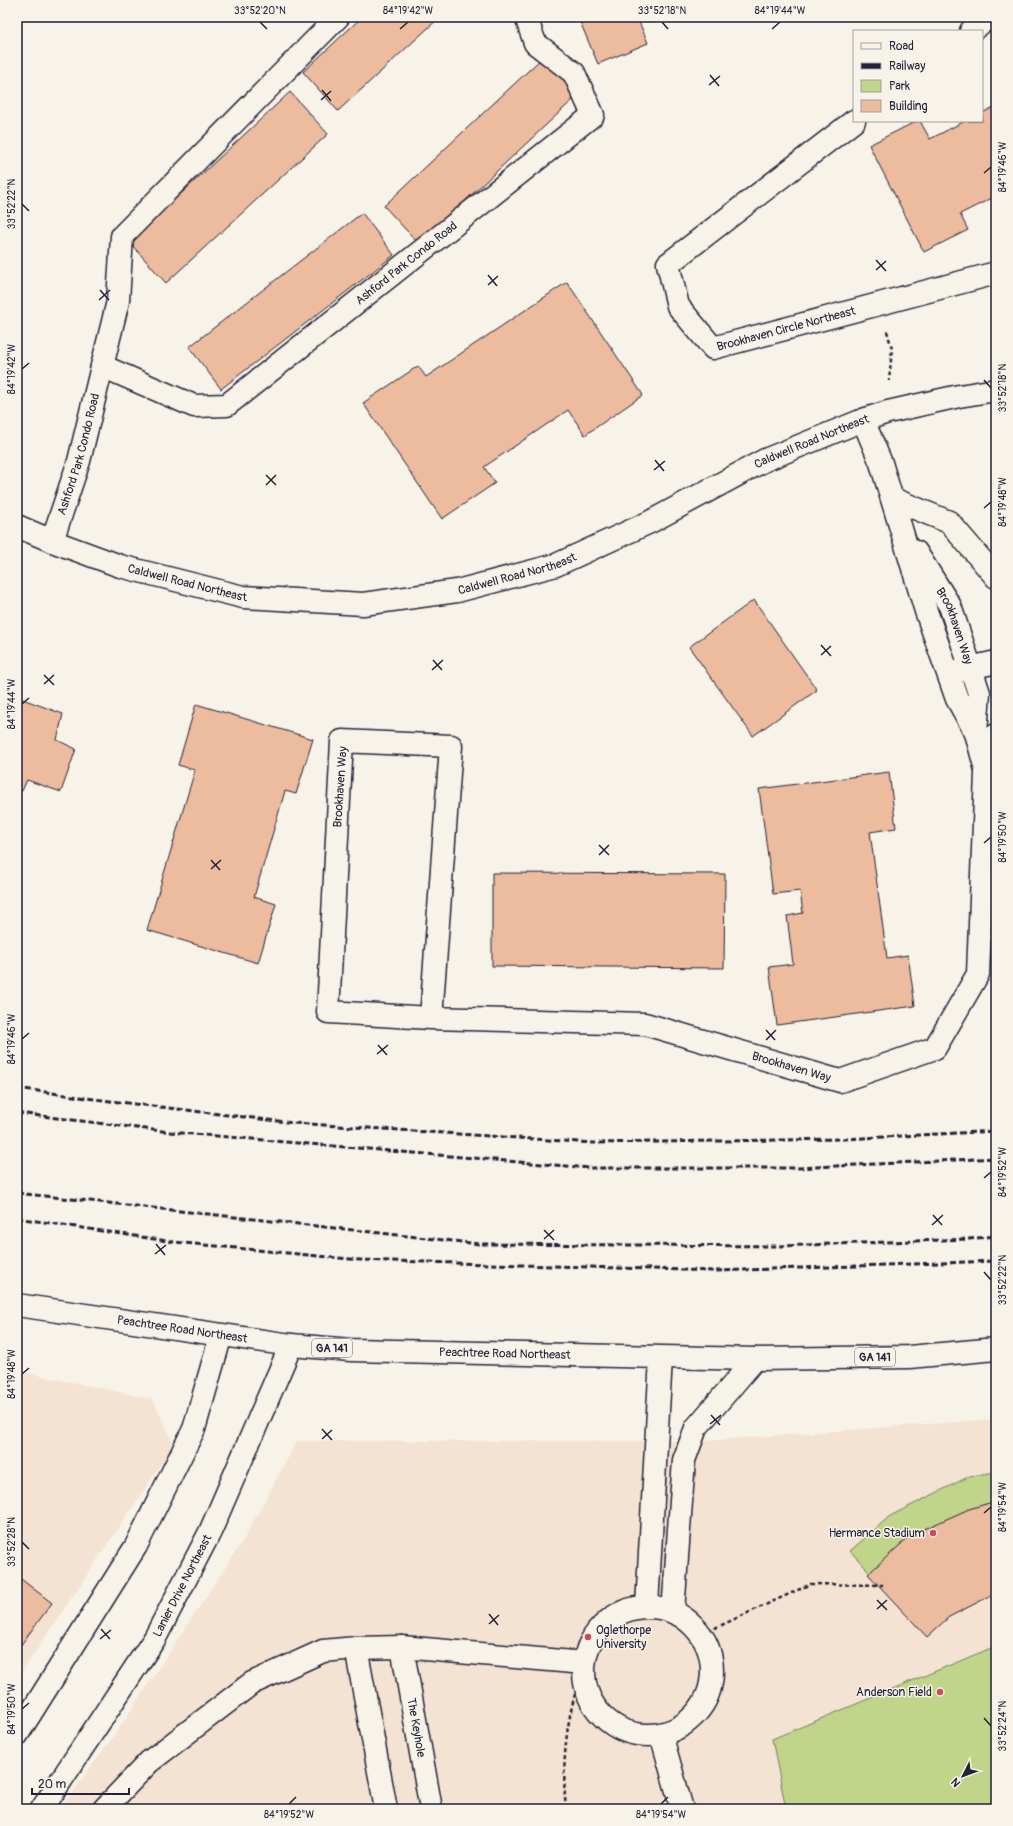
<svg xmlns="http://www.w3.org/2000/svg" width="1013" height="1826" font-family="Pangolin,sans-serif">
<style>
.built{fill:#f4e2d2}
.green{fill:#c0d58a;stroke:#717c62}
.building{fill:#edbb9e;stroke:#22223b}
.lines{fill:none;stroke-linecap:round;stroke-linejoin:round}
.minor-casing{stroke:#22223b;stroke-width:25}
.highway-casing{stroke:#22223b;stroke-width:25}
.path{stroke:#22223b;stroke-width:2.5;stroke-dasharray:4 3;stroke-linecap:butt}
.minor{stroke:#f7f3e8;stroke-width:22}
.highway{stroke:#f7f3e8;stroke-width:22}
.rail{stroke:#22223b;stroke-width:3;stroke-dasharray:6 3;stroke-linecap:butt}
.ticks{fill:none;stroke:#22223b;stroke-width:1.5}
.poi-dot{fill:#d1495b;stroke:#f7f3e8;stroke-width:1.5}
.labels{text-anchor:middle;stroke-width:3;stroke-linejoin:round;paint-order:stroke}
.shield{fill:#f7f3e8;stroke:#62616f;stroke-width:1}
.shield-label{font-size:11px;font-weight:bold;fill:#22223b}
.street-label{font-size:12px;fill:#22223b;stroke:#f7f3e8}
.poi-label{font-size:12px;fill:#22223b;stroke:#f7f3e8;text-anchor:end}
.neatline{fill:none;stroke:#22223b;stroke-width:1.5}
.ticks-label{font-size:10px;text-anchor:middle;fill:#22223b}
</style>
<rect width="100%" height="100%" fill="#f7f3e8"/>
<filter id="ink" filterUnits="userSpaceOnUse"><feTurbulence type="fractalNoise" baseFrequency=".025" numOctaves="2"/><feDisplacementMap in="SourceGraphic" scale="8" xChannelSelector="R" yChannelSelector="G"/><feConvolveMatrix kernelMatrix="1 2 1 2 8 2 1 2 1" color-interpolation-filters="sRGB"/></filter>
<g filter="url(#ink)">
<!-- built -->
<g class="built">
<path d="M 17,1371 L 153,1399 L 174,1445 L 17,1679 Z"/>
<path d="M 996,1419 L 996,1809 L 60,1809 L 116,1733 L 243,1541 L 297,1441 L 703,1441 Z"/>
</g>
<!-- green -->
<g class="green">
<path d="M 996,1472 L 996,1581 L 924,1630 L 850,1551 L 890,1516 L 970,1476 Z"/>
<path d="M 996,1646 L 996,1809 L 786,1809 L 772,1739 Z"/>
</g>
<!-- building -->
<g class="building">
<path d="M 362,17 L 440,17 L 338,111 L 303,72 Z"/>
<path d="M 578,17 L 637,17 L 648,43 L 598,64 Z"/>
<path d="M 543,57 L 578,95 L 419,244 L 384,206 Z"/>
<path d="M 290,92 L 328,134 L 166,283 L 129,242 Z"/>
<path d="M 996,106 L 996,196 L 960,214 L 968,230 L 924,252 L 869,145 L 917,121 L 920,121 L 930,139 L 965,121 L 982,121 L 982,113 Z"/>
<path d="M 362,213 L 394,255 L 221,389 L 189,347 Z"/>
<path d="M 567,282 L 643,395 L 585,435 L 568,410 L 484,467 L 495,483 L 442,519 L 363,403 L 418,366 L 426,377 Z"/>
<path d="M 754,600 L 817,690 L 753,736 L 689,647 Z"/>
<path d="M 17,697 L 63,714 L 57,740 L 76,749 L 61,792 L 27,780 L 22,791 L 17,789 Z"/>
<path d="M 196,704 L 313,739 L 296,794 L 285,791 L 254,897 L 276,904 L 258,963 L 147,930 L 195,770 L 178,765 Z"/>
<path d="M 889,772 L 896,828 L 870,832 L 887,958 L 908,955 L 915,1006 L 777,1025 L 769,967 L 793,964 L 787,916 L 803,913 L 800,891 L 773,894 L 759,789 Z"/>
<path d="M 492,873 L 725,874 L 724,968 L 492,966 Z"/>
<path d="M 996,1501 L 996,1593 L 949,1617 L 927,1637 L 868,1574 L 911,1535 L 969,1509 Z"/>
<path d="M 17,1576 L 52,1603 L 17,1650 Z"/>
</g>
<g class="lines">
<!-- minor casing -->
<g class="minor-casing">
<g id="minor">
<path d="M 971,31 L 989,17"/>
<path id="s1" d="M 854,121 L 668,264 L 678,306 L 713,348 L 996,273"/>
<path id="s2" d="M 102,366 L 194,406 L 227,405 L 593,115 L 574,73 L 535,43 L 526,17"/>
<path d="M 863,420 L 881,463 L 926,611 L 957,699 L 976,733 L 986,770"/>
<path d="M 893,499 L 949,522 L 996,577"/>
<path id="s3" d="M 17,526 L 52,541 L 120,566 L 243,597 L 363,604 L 457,591 L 556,565 L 650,522 L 765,460 L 863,420 L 888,412 L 959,396 L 996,390"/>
<path id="s4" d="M 52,541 L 79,461 L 118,301 L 122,236 L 338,17"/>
<path id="s5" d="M 916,552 L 950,606 L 979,693 L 976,733"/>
<path d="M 957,671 L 996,662"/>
<path id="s6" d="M 431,1018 L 451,746 L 342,741 L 328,1012 L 431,1018 L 645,1024 L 840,1081 L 935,1048 L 978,974 L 986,773 L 996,735"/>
<path d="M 647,1606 L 661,1358"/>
<circle cx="648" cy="1671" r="64"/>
<path d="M 673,1612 L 684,1460 L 696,1428 L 755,1359"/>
<path id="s7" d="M 402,1647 L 431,1809"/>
<path d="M 356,1648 L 386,1809"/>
<path d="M 661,1734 L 682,1809"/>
<path d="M 17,1735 L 136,1546 L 194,1429 L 221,1335"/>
<path id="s8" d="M 42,1809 L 155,1638 L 210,1532 L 291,1345"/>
<path d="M 104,1809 L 149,1762 L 252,1683 L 323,1651 L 356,1648 L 402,1647 L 584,1663"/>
</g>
</g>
<!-- highway casing -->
<g class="highway-casing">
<g id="highway">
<path id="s9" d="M 17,1305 L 291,1345 L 351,1350 L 755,1359 L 909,1357 L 996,1349"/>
</g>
</g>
<!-- path -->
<g class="path">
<path d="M 887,331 L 892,349 L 889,381"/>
<path d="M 702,1634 L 811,1584 L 883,1585"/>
<path d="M 566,1809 C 562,1771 565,1728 576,1691"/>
</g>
<!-- minor -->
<use href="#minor" class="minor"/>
<!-- highway -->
<use href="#highway" class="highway"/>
<!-- rail -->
<g class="rail">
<path d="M 17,1088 L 94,1099 L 294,1123 L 593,1143 L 844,1139 L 996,1131"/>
<path d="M 17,1113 L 170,1132 L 589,1168 L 796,1168 L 996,1158"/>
<path d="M 17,1193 L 480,1244 L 779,1246 L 969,1239 L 996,1236"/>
<path d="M 17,1218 L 174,1242 L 360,1260 L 716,1271 L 996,1261"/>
</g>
</g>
</g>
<!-- ticks -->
<path class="ticks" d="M 260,22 L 267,29M 662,22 L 668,29M 400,29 L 408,22M 772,29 L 780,22M 710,75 L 719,86M 709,85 L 720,76M 322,90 L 331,101M 321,100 L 331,91M 984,173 L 991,167M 22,204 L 29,211M 876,260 L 886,271M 876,270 L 886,261M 488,275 L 497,286M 488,285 L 498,276M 100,290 L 109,300M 99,300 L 110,290M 22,369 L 29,363M 984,380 L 991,388M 655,460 L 664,471M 654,470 L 665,461M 266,475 L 276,485M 266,485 L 276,475M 984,508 L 991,502M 821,645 L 831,656M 821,655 L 831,646M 433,660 L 442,670M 432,670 L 443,660M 44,675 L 54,685M 44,684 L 54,675M 22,704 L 29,698M 984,843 L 991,837M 599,845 L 609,855M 599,855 L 609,845M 211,860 L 220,870M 211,869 L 221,860M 766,1030 L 775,1040M 22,1039 L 29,1033M 766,1040 L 776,1030M 378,1045 L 387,1055M 377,1054 L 388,1045M 984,1178 L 991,1172M 933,1215 L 942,1225M 932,1225 L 943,1215M 544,1230 L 554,1240M 544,1239 L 554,1230M 156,1244 L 165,1255M 155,1254 L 166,1245M 984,1272 L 991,1280M 22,1374 L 29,1368M 711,1415 L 720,1425M 710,1424 L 721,1415M 322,1429 L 332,1440M 322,1439 L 332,1430M 984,1513 L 991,1507M 22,1542 L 29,1549M 877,1600 L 887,1610M 877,1609 L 887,1600M 489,1614 L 498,1625M 489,1624 L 499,1615M 101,1629 L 110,1639M 100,1639 L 111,1630M 22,1709 L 29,1703M 984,1718 L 991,1726M 289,1804 L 296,1797M 661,1804 L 668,1797"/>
<!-- markers -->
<g class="poi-dot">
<circle cx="933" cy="1533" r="4"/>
<circle cx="588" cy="1637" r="4"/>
<circle cx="940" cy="1692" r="4"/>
</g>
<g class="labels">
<!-- shield labels -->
<g class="shield">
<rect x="312" y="1339" width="40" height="18" rx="3"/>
<rect x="855" y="1348" width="40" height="18" rx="3"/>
</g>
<g class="shield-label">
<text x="332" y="1352">GA 141</text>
<text x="875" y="1361">GA 141</text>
</g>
<!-- street labels -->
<g class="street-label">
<text dy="4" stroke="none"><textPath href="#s2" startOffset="362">Ashford Park Condo Road</textPath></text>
<text dy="4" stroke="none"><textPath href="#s1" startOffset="408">Brookhaven Circle Northeast</textPath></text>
<text dy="4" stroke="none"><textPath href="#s3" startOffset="839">Caldwell Road Northeast</textPath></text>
<text dy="4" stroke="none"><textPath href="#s4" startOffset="91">Ashford Park Condo Road</textPath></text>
<text dy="4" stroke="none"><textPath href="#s3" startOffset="515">Caldwell Road Northeast</textPath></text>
<text dy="4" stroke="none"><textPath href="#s3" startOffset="180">Caldwell Road Northeast</textPath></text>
<text dy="4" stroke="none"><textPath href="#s5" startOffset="84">Brookhaven Way</textPath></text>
<text transform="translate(340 787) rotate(-86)" y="4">Brookhaven Way</text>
<text dy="4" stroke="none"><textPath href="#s6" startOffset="1123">Brookhaven Way</textPath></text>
<text dy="4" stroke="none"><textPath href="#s9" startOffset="167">Peachtree Road Northeast</textPath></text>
<text dy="4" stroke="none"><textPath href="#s9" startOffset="491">Peachtree Road Northeast</textPath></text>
<text dy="4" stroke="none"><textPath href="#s8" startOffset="264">Lanier Drive Northeast</textPath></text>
<text dy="4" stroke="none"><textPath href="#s7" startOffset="82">The Keyhole</textPath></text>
</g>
<!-- poi labels -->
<g class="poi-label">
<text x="925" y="1537">Hermance Stadium</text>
<text x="596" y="1634" text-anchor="start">Oglethorpe<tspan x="596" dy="14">University</tspan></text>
<text x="932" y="1696">Anderson Field</text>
</g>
</g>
<!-- margin -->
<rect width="1013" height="1826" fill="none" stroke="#f7f3e8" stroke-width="44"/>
<!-- legend -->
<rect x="853" y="30" width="130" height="92" fill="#f7f3e8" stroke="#a29fa3"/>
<rect x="861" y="43" width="20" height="6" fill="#f7f3e8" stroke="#a29fa3"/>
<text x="889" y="50" font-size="12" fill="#22223b">Road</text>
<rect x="861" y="63" width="20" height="6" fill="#22223b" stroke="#a29fa3"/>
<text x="889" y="70" font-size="12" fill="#22223b">Railway</text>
<rect x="861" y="80" width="20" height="12" fill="#c0d58a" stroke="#a29fa3"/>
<text x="889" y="90" font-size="12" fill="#22223b">Park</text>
<rect x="861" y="100" width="20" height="12" fill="#edbb9e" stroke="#a29fa3"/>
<text x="889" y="110" font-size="12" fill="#22223b">Building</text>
<!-- north arrow -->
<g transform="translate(963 1776) rotate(228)" stroke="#f7f3e8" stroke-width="3" paint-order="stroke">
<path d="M0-3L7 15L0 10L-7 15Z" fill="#22223b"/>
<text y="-6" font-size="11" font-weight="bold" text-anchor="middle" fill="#22223b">N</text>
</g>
<!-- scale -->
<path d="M32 1788v6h97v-6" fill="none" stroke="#22223b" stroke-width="2"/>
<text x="38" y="1788" font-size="12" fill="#22223b" stroke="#f7f3e8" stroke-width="3" paint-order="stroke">20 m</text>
<rect x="22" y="22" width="969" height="1782" class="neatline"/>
<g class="ticks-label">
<text x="260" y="14">33°52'20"N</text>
<text x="408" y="14">84°19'42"W</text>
<text x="662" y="14">33°52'18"N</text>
<text x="780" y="14">84°19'44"W</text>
<text transform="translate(1002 167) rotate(-90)" y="4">84°19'46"W</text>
<text transform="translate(11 204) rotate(-90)" y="4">33°52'22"N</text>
<text transform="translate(11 369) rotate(-90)" y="4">84°19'42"W</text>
<text transform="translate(1002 388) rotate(-90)" y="4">33°52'18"N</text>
<text transform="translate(1002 502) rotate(-90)" y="4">84°19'48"W</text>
<text transform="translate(11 704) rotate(-90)" y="4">84°19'44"W</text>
<text transform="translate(1002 837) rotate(-90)" y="4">84°19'50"W</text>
<text transform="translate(11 1039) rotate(-90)" y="4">84°19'46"W</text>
<text transform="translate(1002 1172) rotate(-90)" y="4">84°19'52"W</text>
<text transform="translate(1002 1280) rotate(-90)" y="4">33°52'22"N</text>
<text transform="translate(11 1374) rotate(-90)" y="4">84°19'48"W</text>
<text transform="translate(1002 1507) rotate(-90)" y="4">84°19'54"W</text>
<text transform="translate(11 1542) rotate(-90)" y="4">33°52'28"N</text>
<text transform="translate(11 1709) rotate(-90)" y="4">84°19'50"W</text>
<text transform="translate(1002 1726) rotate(-90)" y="4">33°52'24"N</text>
<text x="289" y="1818">84°19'52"W</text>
<text x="661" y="1818">84°19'54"W</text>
</g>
</svg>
